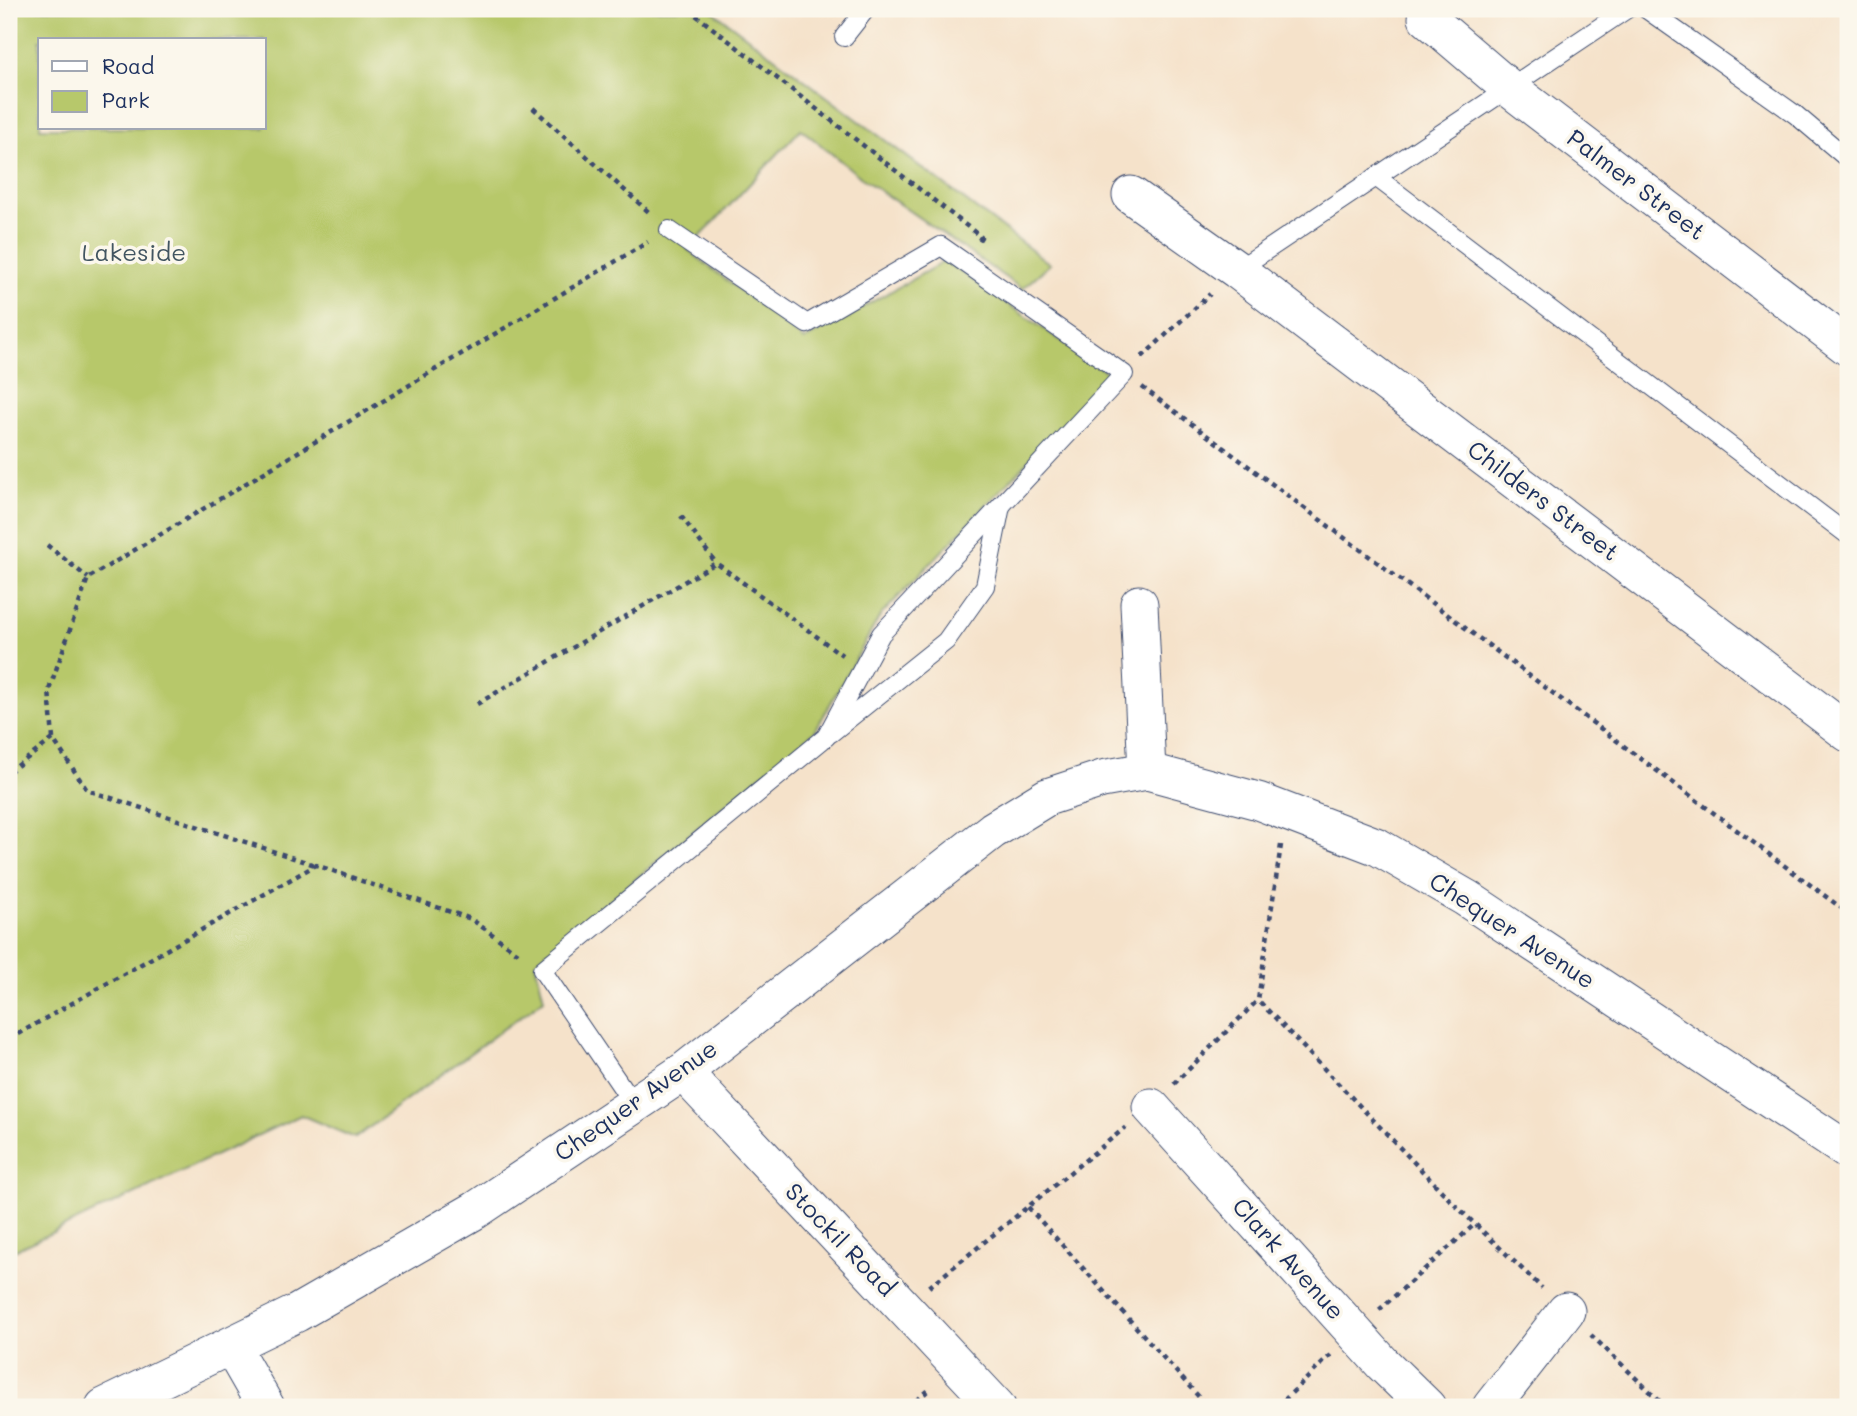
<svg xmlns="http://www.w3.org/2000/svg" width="1857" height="1416" font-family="Mali,sans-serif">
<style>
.green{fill:#b7c86b;stroke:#697c64;stroke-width:2;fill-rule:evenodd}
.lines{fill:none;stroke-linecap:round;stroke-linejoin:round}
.lane-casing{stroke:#3c4a6e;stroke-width:20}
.street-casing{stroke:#3c4a6e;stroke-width:39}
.path{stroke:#3c4a6e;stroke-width:4.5;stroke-dasharray:5 5;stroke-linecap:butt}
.lane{stroke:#fff;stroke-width:18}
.street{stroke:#fff;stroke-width:37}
.labels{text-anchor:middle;stroke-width:7;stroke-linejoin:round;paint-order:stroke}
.street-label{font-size:24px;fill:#1b2f5e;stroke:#fbf7ec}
.park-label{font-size:24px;fill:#425561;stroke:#fbf7ec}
</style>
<rect width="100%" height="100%" fill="#fbf7ec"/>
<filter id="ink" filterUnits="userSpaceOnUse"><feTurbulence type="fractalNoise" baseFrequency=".0143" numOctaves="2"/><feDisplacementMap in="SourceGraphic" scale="14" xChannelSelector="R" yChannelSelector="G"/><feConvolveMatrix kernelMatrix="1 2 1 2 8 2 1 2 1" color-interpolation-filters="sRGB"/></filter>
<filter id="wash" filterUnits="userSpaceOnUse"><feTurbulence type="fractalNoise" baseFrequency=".00686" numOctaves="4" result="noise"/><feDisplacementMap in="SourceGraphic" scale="28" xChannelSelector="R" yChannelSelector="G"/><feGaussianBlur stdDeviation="1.57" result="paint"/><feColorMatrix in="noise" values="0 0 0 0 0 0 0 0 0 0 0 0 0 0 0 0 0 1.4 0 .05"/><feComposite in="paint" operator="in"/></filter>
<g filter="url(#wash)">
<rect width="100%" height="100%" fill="#f5e2ca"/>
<!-- green -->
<path class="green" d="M 9,9 L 710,9 L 1050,264 L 1022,289 L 863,179 L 801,129 L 688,250 L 804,340 L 945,261 L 1111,375 L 880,616 L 815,731 L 535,962 L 544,999 L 355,1138 L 301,1115 L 9,1253 ZM 40,40 L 264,40 L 264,128 L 40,128 Z"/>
</g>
<g filter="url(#ink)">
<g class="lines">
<!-- lane casing -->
<g class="lane-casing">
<g id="lane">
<path d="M 1646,9 L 1796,115 L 1848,159"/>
<path d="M 844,37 L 866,9"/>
<path d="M 1376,177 L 1848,535"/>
<path d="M 1237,270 L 1627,9"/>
<path d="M 831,733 L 946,641 L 985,586 L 1001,506"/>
<path d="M 634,1105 L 542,970 L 826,737 L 881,634 L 1124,374 L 941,246 L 807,324 L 669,230"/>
</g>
</g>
<!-- street casing -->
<g class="street-casing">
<g id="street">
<path d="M 1427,18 L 1509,88 L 1848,347"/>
<path d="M 1131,195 L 1237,270 L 1848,733"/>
<path d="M 1139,604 L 1147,771"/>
<path d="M 683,1072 L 997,1407"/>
<path d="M 1151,1107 L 1383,1364 L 1427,1407"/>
<path d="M 231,1346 L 266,1407"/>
<path d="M 104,1407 L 297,1313 L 476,1210 L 683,1072 L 993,830 L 1047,797 L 1102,779 L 1147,771 L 1258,801 L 1378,847 L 1466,898 L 1848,1151"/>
<path d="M 1491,1407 L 1566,1311"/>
</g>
</g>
<!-- path -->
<g class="path">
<path d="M 688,9 L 981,237 L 978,242"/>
<path d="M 533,108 L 651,214"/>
<path d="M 1142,357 L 1210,294"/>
<path d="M 1142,387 L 1848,913"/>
<path d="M 681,516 L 716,563"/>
<path d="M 47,545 L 88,578"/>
<path d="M 477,704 L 716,563 L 842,655"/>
<path d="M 53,739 L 49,690 L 88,578 L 648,242"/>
<path d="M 9,772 L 53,739 L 87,790 L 315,865"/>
<path d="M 1281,845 L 1258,1000 L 1454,1204 L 1542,1288"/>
<path d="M 9,1039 L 316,865 L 471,919 L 521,955"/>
<path d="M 1174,1084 L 1258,1000"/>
<path d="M 1028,1207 L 1208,1407"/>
<path d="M 929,1287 L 1126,1127"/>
<path d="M 1379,1310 L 1475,1224"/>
<path d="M 1591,1335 L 1666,1407"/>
<path d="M 909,1407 L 931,1388"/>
<path d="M 1277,1407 L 1331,1355"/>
</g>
<!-- lane -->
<use href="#lane" class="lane"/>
<!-- street -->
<use href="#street" class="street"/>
</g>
</g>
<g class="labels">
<!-- street labels -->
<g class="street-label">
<text transform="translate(1636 185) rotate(37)" y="8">Palmer Street</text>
<text transform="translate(1543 501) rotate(37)" y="8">Childers Street</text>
<text transform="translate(1512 931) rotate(33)" y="8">Chequer Avenue</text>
<text transform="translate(636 1101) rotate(-35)" y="8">Chequer Avenue</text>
<text transform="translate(840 1240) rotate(46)" y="8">Stockil Road</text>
<text transform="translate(1288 1259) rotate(48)" y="8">Clark Avenue</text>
</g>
<!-- park labels -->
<g class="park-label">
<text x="134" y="261">Lakeside</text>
</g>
</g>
<!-- margin -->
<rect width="1857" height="1416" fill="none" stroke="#fbf7ec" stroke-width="35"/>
<!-- legend -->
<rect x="38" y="38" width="228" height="91" fill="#fbf7ec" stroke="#a1a7b3" stroke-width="2"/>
<rect x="52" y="61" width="35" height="10" fill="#ffffff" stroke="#a1a7b3" stroke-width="2"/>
<text x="102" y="74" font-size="21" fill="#1b2f5e">Road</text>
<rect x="52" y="91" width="35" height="21" fill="#b7c86b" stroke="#a1a7b3" stroke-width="2"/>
<text x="102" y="108" font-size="21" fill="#1b2f5e">Park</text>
</svg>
